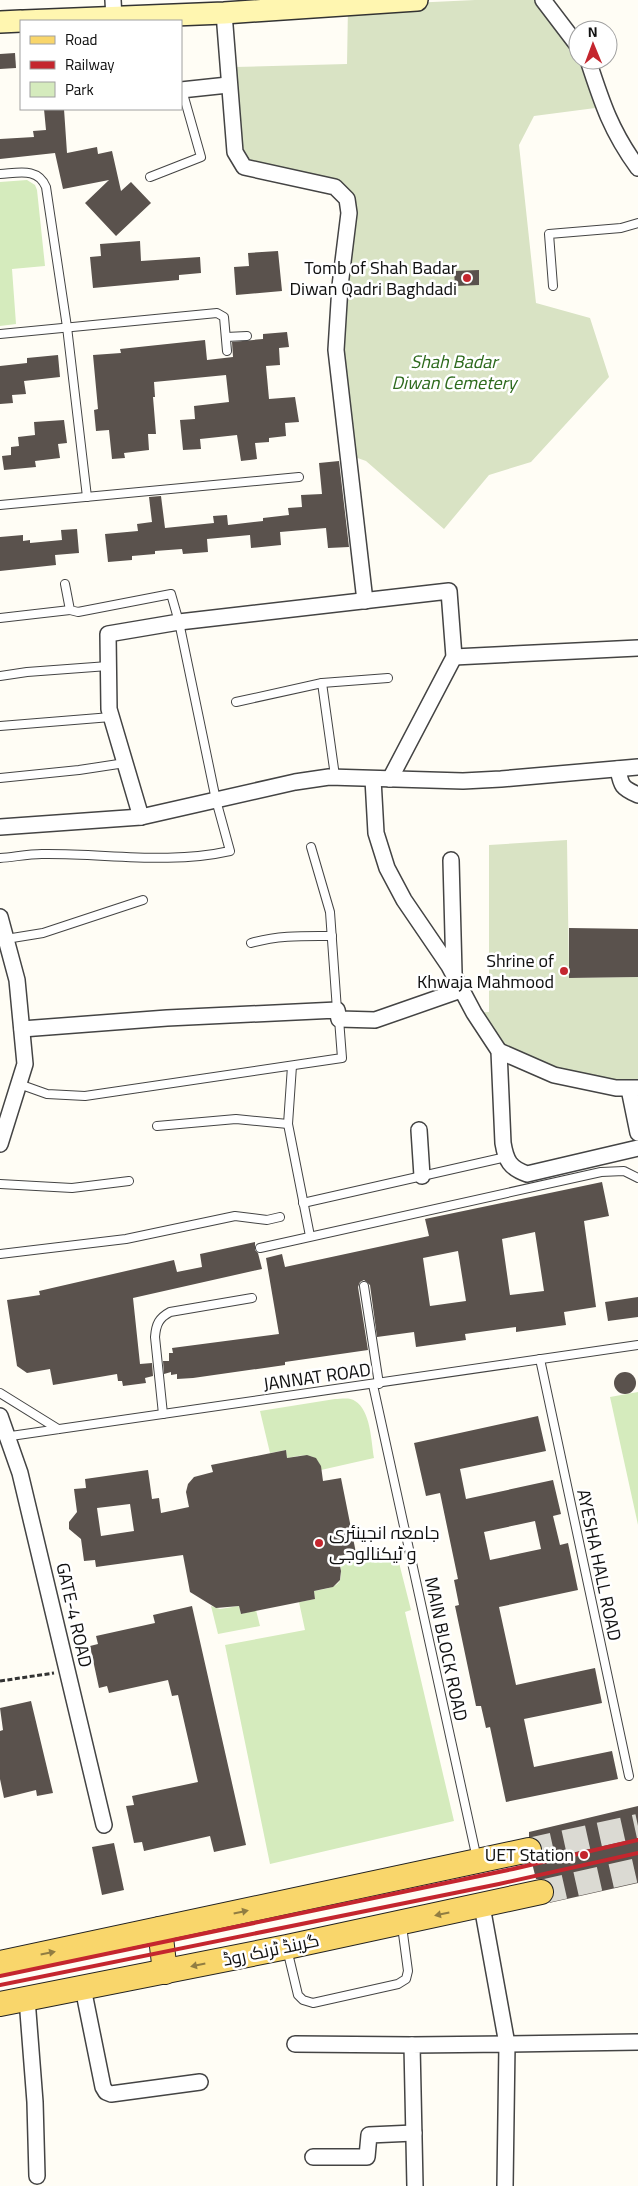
<svg xmlns="http://www.w3.org/2000/svg" width="638" height="2186" font-family="Georgia,Cairo,serif">
<style>
.green{fill:#d5ebbd}
.cemetery{fill:#d9e3c4}
.building{fill:#5a524d;fill-rule:evenodd}
.lines{fill:none;stroke-linecap:round;stroke-linejoin:round}
.primary-tunnel{stroke:#dbdad3;stroke-width:24;stroke-dasharray:24 12;stroke-linecap:butt}
.service-casing{stroke:#444;stroke-width:10}
.minor-casing{stroke:#444;stroke-width:18}
.secondary-casing{stroke:#333;stroke-width:24}
.primary-casing{stroke:#222;stroke-width:26}
.path{stroke:#333;stroke-width:3;stroke-dasharray:5 2.5;stroke-linecap:butt}
.service{stroke:#fff;stroke-width:8}
.minor{stroke:#fff;stroke-width:15}
.secondary{stroke:#fff6b0;stroke-width:21}
.primary{stroke:#f9d66b;stroke-width:24}
.rail{stroke:#c4262e;stroke-width:4}
.oneway{fill:#917d42}
.poi-dot{fill:#c4262e;stroke:#fff;stroke-width:2}
.labels{text-anchor:middle;stroke-width:5;stroke-linejoin:round;paint-order:stroke}
.poi-label{font-size:18px;fill:#111;stroke:#fff;text-anchor:end}
.park-label{font-size:18px;font-style:italic;fill:#2f6b1f;stroke:#fff}
.street-label{font-size:18px;fill:#111;stroke:#fff}
</style>
<rect width="100%" height="100%" fill="#fffdf5"/>
<!-- green -->
<g class="green">
<path d="M 27,180 L 35,185 L 37,190 L 45,266 L 12,269 L 16,324 L 0,326 L 0,182 Z"/>
<path d="M 638,1392 L 638,1525 L 610,1397 Z"/>
<path d="M 335,1399 C 341,1399 350,1397 355,1401 C 371,1411 371,1441 374,1458 L 321,1470 C 318,1451 302,1455 287,1458 L 286,1450 L 270,1453 L 260,1411 Z"/>
<path d="M 396,1551 L 411,1610 L 405,1612 L 454,1821 L 270,1864 L 225,1645 L 305,1630 L 299,1602 L 315,1599 L 314,1591 C 332,1587 345,1588 340,1565 Z"/>
<path d="M 211,1606 L 220,1609 L 239,1606 L 241,1614 L 256,1610 L 260,1626 L 218,1634 Z"/>
</g>
<!-- cemetery -->
<g class="cemetery">
<path d="M 475,0 L 540,0 L 578,46 L 578,60 L 588,60 L 603,107 L 534,116 L 519,145 L 536,303 L 590,318 L 609,377 L 531,462 L 489,475 L 444,529 L 366,461 L 352,456 L 343,351 L 348,286 L 356,209 L 347,193 L 338,184 L 251,161 L 243,148 L 235,67 L 347,64 L 348,6 Z"/>
<path d="M 567,840 L 569,978 L 638,977 L 638,1088 L 616,1088 L 499,1051 L 474,1013 L 489,1012 L 489,845 Z"/>
</g>
<!-- building -->
<g class="building">
<path d="M 15,53 L 16,68 L 0,69 L 0,54 Z"/>
<path d="M 44,109 L 64,109 L 67,153 L 97,147 L 98,154 L 112,151 L 121,191 L 131,182 L 151,203 L 116,236 L 85,203 L 109,180 L 63,189 L 55,153 L 0,159 L 0,139 L 34,137 L 33,131 L 46,130 Z"/>
<path d="M 140,241 L 141,261 L 200,257 L 201,273 L 179,275 L 179,280 L 93,288 L 90,257 L 101,256 L 100,244 Z"/>
<path d="M 278,251 L 282,291 L 236,295 L 234,267 L 249,266 L 248,253 Z"/>
<path d="M 479,270 L 479,285 L 455,286 L 454,271 Z"/>
<path d="M 287,332 L 289,347 L 279,348 L 280,365 L 266,366 L 269,399 L 295,397 L 299,422 L 285,423 L 286,436 L 269,438 L 269,442 L 255,443 L 257,459 L 241,461 L 237,435 L 200,439 L 201,449 L 183,450 L 180,420 L 195,419 L 194,406 L 229,402 L 226,375 L 154,382 L 155,397 L 153,397 L 156,434 L 148,434 L 149,450 L 124,453 L 125,458 L 112,459 L 109,430 L 96,431 L 94,410 L 98,409 L 93,355 L 121,353 L 120,349 L 205,340 L 207,360 L 233,357 L 232,342 L 263,339 L 263,334 Z"/>
<path d="M 58,355 L 60,377 L 24,381 L 26,394 L 12,395 L 13,403 L 0,404 L 0,366 L 27,363 L 27,358 Z"/>
<path d="M 64,420 L 67,443 L 58,444 L 60,458 L 35,461 L 36,467 L 4,470 L 2,456 L 11,455 L 11,447 L 19,446 L 18,437 L 35,435 L 34,422 Z"/>
<path d="M 339,461 L 349,547 L 328,548 L 326,528 L 280,532 L 281,545 L 251,548 L 250,535 L 207,539 L 208,552 L 183,554 L 182,549 L 155,551 L 155,554 L 132,556 L 132,560 L 108,562 L 105,534 L 138,531 L 137,524 L 152,522 L 149,497 L 161,496 L 165,528 L 214,523 L 213,516 L 227,515 L 228,525 L 263,521 L 263,518 L 289,515 L 288,508 L 302,507 L 301,495 L 322,494 L 319,463 Z"/>
<path d="M 77,529 L 79,553 L 55,555 L 56,565 L 0,571 L 0,537 L 23,535 L 23,541 L 30,540 L 30,543 L 62,540 L 61,530 Z"/>
<path d="M 569,928 L 638,929 L 638,977 L 569,978 Z"/>
<path d="M 602,1182 L 609,1216 L 584,1221 L 596,1307 L 564,1312 L 566,1325 L 516,1332 L 516,1327 L 465,1334 L 466,1340 L 416,1347 L 414,1332 L 377,1337 L 370,1285 L 364,1280 L 360,1282 L 358,1287 L 368,1350 L 285,1362 L 285,1365 L 193,1378 L 177,1379 L 177,1374 L 171,1375 L 171,1372 L 164,1374 L 163,1361 L 169,1361 L 169,1353 L 173,1353 L 172,1348 L 279,1334 L 266,1258 L 282,1254 L 285,1267 L 429,1236 L 425,1219 ZM 535,1232 L 544,1291 L 510,1295 L 502,1239 ZM 458,1251 L 466,1301 L 430,1306 L 423,1258 Z"/>
<path d="M 255,1242 L 255,1250 L 258,1253 L 262,1269 L 133,1298 L 140,1364 L 152,1363 L 153,1376 L 145,1378 L 146,1383 L 123,1386 L 122,1381 L 118,1381 L 117,1374 L 53,1385 L 50,1369 L 27,1373 L 17,1366 L 7,1300 L 40,1295 L 39,1291 L 174,1260 L 177,1272 L 202,1267 L 200,1254 Z"/>
<path d="M 638,1297 L 638,1317 L 608,1321 L 605,1302 Z"/>
<circle cx="625" cy="1383" r="11"/>
<path d="M 538,1416 L 546,1451 L 460,1469 L 466,1499 L 553,1480 L 561,1514 L 553,1516 L 560,1545 L 568,1543 L 578,1590 L 499,1607 L 516,1685 L 595,1668 L 602,1703 L 524,1719 L 534,1767 L 612,1751 L 618,1779 L 506,1802 L 490,1727 L 486,1728 L 481,1706 L 476,1706 L 455,1606 L 459,1605 L 454,1580 L 458,1579 L 440,1493 L 426,1496 L 414,1443 ZM 535,1521 L 541,1549 L 490,1560 L 484,1532 Z"/>
<path d="M 286,1450 L 287,1458 L 307,1455 L 316,1458 L 321,1466 L 323,1481 L 341,1478 L 356,1553 L 338,1556 L 341,1571 L 340,1580 L 333,1587 L 314,1591 L 315,1599 L 241,1614 L 239,1606 L 216,1608 L 190,1592 L 183,1555 L 96,1567 L 95,1560 L 84,1561 L 81,1539 L 69,1529 L 69,1522 L 77,1512 L 74,1489 L 86,1488 L 85,1479 L 148,1470 L 152,1499 L 159,1498 L 161,1513 L 189,1507 L 186,1492 L 188,1484 L 194,1477 L 213,1472 L 211,1465 ZM 130,1504 L 134,1531 L 101,1536 L 97,1508 Z"/>
<path d="M 192,1606 L 246,1845 L 214,1852 L 210,1836 L 144,1851 L 142,1842 L 134,1843 L 126,1806 L 134,1805 L 132,1796 L 198,1782 L 178,1695 L 172,1696 L 168,1680 L 109,1693 L 107,1686 L 99,1688 L 90,1646 L 98,1644 L 96,1636 L 155,1623 L 153,1615 Z"/>
<path d="M 31,1701 L 53,1793 L 37,1796 L 36,1790 L 4,1798 L 0,1779 L 0,1731 L 3,1730 L 0,1708 Z"/>
<path d="M 638,1806 L 638,1883 L 549,1903 L 554,1897 L 554,1889 L 551,1883 L 546,1879 L 536,1879 L 532,1863 L 539,1860 L 542,1854 L 542,1848 L 539,1840 L 529,1837 L 529,1832 Z"/>
<path d="M 114,1843 L 124,1890 L 102,1895 L 92,1847 Z"/>
</g>
<g class="lines">
<!-- primary-tunnel -->
<g class="primary-tunnel">
<path d="M 529,1850 L 638,1826"/>
<path d="M 541,1892 L 638,1870"/>
</g>
<!-- service casing -->
<g class="service-casing">
<g id="service">
<path d="M 0,174 C 18,173 38,167 46,187 L 67,327 L 87,497"/>
<path d="M 150,177 L 201,157 L 182,90"/>
<path d="M 553,286 L 549,234 L 621,228 L 638,223"/>
<path d="M 0,334 L 217,313 L 224,317 L 227,351"/>
<path d="M 226,337 L 247,336"/>
<path d="M 0,505 L 299,477"/>
<path d="M 0,618 L 70,610"/>
<path d="M 0,676 L 27,672 L 108,666"/>
<path d="M 322,683 L 335,776"/>
<path d="M 236,702 L 322,683 L 388,678"/>
<path d="M 0,726 L 111,717"/>
<path d="M 0,778 L 79,770 L 125,763"/>
<path d="M 311,847 L 330,912 L 337,1010"/>
<path d="M 0,858 C 14,857 28,854 42,854 C 105,853 168,865 230,851 L 216,800 L 179,622 L 171,594 L 78,612 L 70,610 L 65,584"/>
<path d="M 6,939 L 43,933 L 143,900"/>
<path d="M 251,943 C 279,935 304,936 332,936"/>
<path d="M 292,1066 L 288,1124 L 310,1236"/>
<path d="M 19,1084 L 47,1094 L 85,1096 L 342,1058 L 339,1019"/>
<path d="M 157,1126 L 236,1119 L 288,1124"/>
<path d="M 0,1184 L 72,1188 L 129,1181"/>
<path d="M 303,1203 L 506,1157"/>
<path d="M 260,1248 L 601,1172 L 624,1171 L 638,1178"/>
<path d="M 0,1254 L 126,1239 L 235,1216 L 267,1220 L 280,1217"/>
<path d="M 364,1286 L 379,1384"/>
<path d="M 540,1359 L 629,1776"/>
<path d="M 373,1385 L 477,1859"/>
<path d="M 0,1393 L 58,1429"/>
<path d="M 163,1414 L 155,1337 C 156,1324 159,1318 170,1312 L 252,1298"/>
<path d="M 4,1437 L 638,1345"/>
<path d="M 287,1949 L 298,1995 L 303,2000 L 313,2003 L 398,1984 L 406,1979 L 408,1971 L 402,1926"/>
</g>
</g>
<!-- minor casing -->
<g class="minor-casing">
<g id="minor">
<path d="M 113,0 L 114,18"/>
<path d="M 543,0 L 578,46"/>
<path d="M 224,13 L 235,152 L 244,167 L 335,187 L 347,199 L 349,213 L 340,286 L 336,350 L 365,601"/>
<path d="M 588,60 C 602,103 611,131 638,168"/>
<path d="M 181,90 L 228,85"/>
<path d="M 454,657 L 638,648"/>
<path d="M 618,769 C 621,786 622,788 638,795"/>
<path d="M 373,779 L 376,833 L 387,868 L 404,900 L 449,966 L 474,1013 L 499,1051 L 503,1143 C 506,1161 510,1168 527,1174 L 638,1148"/>
<path d="M 141,817 L 109,709 L 108,634 L 179,622 L 449,591 L 454,657 L 390,779"/>
<path d="M 0,827 L 141,817 L 295,782 L 329,777 L 463,781 L 501,779 L 638,767"/>
<path d="M 451,860 L 454,973"/>
<path d="M 0,917 L 17,980 L 25,1064 L 0,1144"/>
<path d="M 22,1029 L 167,1018 L 337,1010 L 339,1019 L 375,1020 L 461,990"/>
<path d="M 499,1051 L 554,1075 L 616,1088 L 638,1088"/>
<path d="M 629,1089 L 638,1133"/>
<path d="M 419,1130 L 422,1176"/>
<path d="M 0,1416 L 20,1473 L 104,1825"/>
<path d="M 482,1906 L 507,2044 L 638,2042"/>
<path d="M 83,1988 L 103,2087 L 106,2092 L 111,2094 L 200,2082"/>
<path d="M 27,1999 L 35,2102 L 37,2176"/>
<path d="M 295,2044 L 412,2045"/>
<path d="M 313,2157 L 367,2157 L 369,2135 L 414,2133"/>
<path d="M 415,2186 L 412,2045 L 507,2044 L 505,2186"/>
</g>
</g>
<!-- secondary casing -->
<g class="secondary-casing">
<g id="secondary">
<path d="M 24,21 L 224,13 L 417,0"/>
<path d="M 0,22 L 21,21"/>
</g>
</g>
<!-- primary casing -->
<g class="primary-casing">
<g id="primary">
<path d="M 160,1929 L 165,1972"/>
<path d="M 0,1963 L 529,1850"/>
<path d="M 0,2004 L 287,1947 L 541,1892"/>
</g>
</g>
<!-- path -->
<path class="path" d="M 0,1681 L 54,1673"/>
<!-- service -->
<use href="#service" class="service"/>
<!-- minor -->
<use href="#minor" class="minor"/>
<!-- secondary -->
<use href="#secondary" class="secondary"/>
<!-- primary -->
<use href="#primary" class="primary"/>
<!-- rail -->
<g class="rail">
<path d="M 0,1976 L 513,1869 L 638,1840"/>
<path d="M 0,1985 L 499,1884 L 638,1853"/>
</g>
</g>
<!-- one-way arrows -->
<defs><path id="oneway-solid" d="M-6-.8H1V-3.2L6.5 0L1 3.2V.8H-6Z" transform="scale(1.25)"/></defs>
<g class="oneway">
<use href="#oneway-solid" transform="translate(241 1912) rotate(-12)"/>
<use href="#oneway-solid" transform="translate(442 1914) rotate(168)"/>
<use href="#oneway-solid" transform="translate(48 1953) rotate(-11)"/>
<use href="#oneway-solid" transform="translate(198 1965) rotate(168)"/>
</g>
<!-- markers -->
<g class="poi-dot">
<circle cx="467" cy="278" r="5"/>
<circle cx="564" cy="971" r="5"/>
<circle cx="319" cy="1543" r="5"/>
<circle cx="584" cy="1855" r="5"/>
</g>
<g class="labels">
<!-- poi labels -->
<g class="poi-label">
<text x="457" y="274">Tomb of Shah Badar<tspan x="457" dy="21">Diwan Qadri Baghdadi</tspan></text>
<text x="554" y="967">Shrine of<tspan x="554" dy="21">Khwaja Mahmood</tspan></text>
<text x="329" y="1539" text-anchor="start">جامعہ انجینئری<tspan x="329" dy="21">و ٹیکنالوجی</tspan></text>
<text x="574" y="1861">UET Station</text>
</g>
<!-- park labels -->
<g class="park-label">
<text x="454" y="368">Shah Badar<tspan x="454" dy="21">Diwan Cemetery</tspan></text>
</g>
<!-- street labels -->
<g class="street-label">
<text transform="translate(317 1377) rotate(-8)" y="6">JANNAT ROAD</text>
<text transform="translate(599 1565) rotate(78)" y="6">AYESHA HALL ROAD</text>
<text transform="translate(74 1615) rotate(77)" y="6">GATE-4 ROAD</text>
<text transform="translate(446 1649) rotate(78)" y="6">MAIN BLOCK ROAD</text>
<text transform="translate(271 1950) rotate(-12)" y="6">گرینڈ ٹرنک روڈ</text>
</g>
</g>
<!-- legend -->
<rect x="20" y="20" width="162" height="90" fill="#ffffff" stroke="#a0a0a0"/>
<rect x="30" y="36" width="25" height="8" fill="#f9d66b" stroke="#a0a0a0"/>
<text x="65" y="45" font-size="15" fill="#111111">Road</text>
<rect x="30" y="61" width="25" height="8" fill="#c4262e" stroke="#a0a0a0"/>
<text x="65" y="70" font-size="15" fill="#111111">Railway</text>
<rect x="30" y="82" width="25" height="15" fill="#d5ebbd" stroke="#a0a0a0"/>
<text x="65" y="95" font-size="15" fill="#111111">Park</text>
<!-- north arrow -->
<g transform="translate(593 45) rotate(359)"><circle r="24" fill="#ffffff" stroke="#a0a0a0"/>
<path d="M0-4L9 19L0 12L-9 19Z" fill="#c4262e"/>
<text y="-8" font-size="14" font-weight="bold" text-anchor="middle" fill="#111111">N</text>
</g>
</svg>
